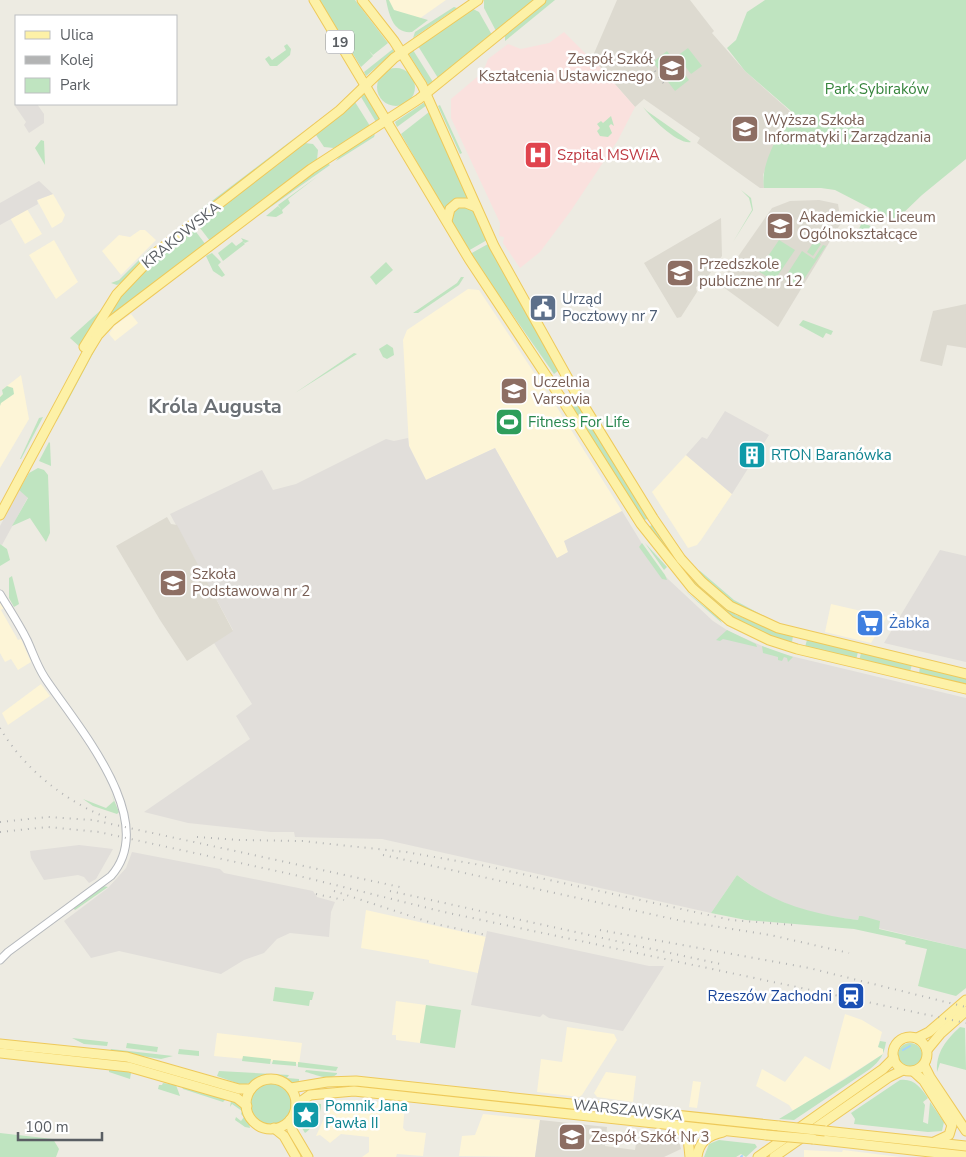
<svg xmlns="http://www.w3.org/2000/svg" width="966" height="1157" font-family="'Nunito Sans',sans-serif">
<style>
.commercial{fill:#fdf5d7}
.industrial{fill:#e1deda}
.education{fill:#dddad0}
.medical{fill:#fae1de}
.green{fill:#bfe4c0}
.lines{fill:none;stroke-linecap:round;stroke-linejoin:round}
.stream{stroke:#a2d3fd;stroke-width:2}
.minor-casing{stroke:#b5b8bc;stroke-width:9}
.major-casing{stroke:#eec95a;stroke-width:11}
.minor{stroke:#fff;stroke-width:7}
.major{stroke:#fdf1a7;stroke-width:9}
.rail{stroke:#b3b4b4;stroke-width:2;stroke-dasharray:1 6;stroke-linecap:butt}
.major-bridge-casing{stroke:#eec95a;stroke-width:11;stroke-linecap:butt}
.major-bridge{stroke:#fdf1a7;stroke-width:9}
.labels{text-anchor:middle;stroke-width:5;stroke-linejoin:round;paint-order:stroke}
.shield{fill:#fff;stroke:#8c8e92;stroke-width:1}
.shield-label{font-size:14px;font-weight:bold;fill:#5a5e63}
.education-label{font-size:15px;fill:#785e54;stroke:#fff;text-anchor:start}
.park-label{font-size:15px;fill:#37853d;stroke:#fff}
.health-label{font-size:15px;fill:#be3a42;stroke:#fff;text-anchor:start}
.street-label{font-size:15px;fill:#5a5e63;stroke:#fff}
.service-label{font-size:15px;fill:#4e5e75;stroke:#fff;text-anchor:start}
.leisure-label{font-size:15px;fill:#27864d;stroke:#fff;text-anchor:start}
.culture-label{font-size:15px;fill:#0d838f;stroke:#fff;text-anchor:start}
.shop-label{font-size:15px;fill:#366cbe;stroke:#fff;text-anchor:start}
.transit-label{font-size:15px;fill:#164399;stroke:#fff;text-anchor:end}
.district-label{font-size:20px;font-weight:bold;fill:#6b7075;stroke:#fff}
</style>
<rect width="100%" height="100%" fill="#edebe2"/>
<!-- commercial -->
<g class="commercial">
<path d="M 386,0 L 446,0 L 419,19 L 394,10 Z"/>
<path d="M 53,194 L 65,215 L 62,222 L 52,228 L 37,200 Z"/>
<path d="M 27,209 L 42,234 L 25,244 L 10,218 Z"/>
<path d="M 140,230 L 145,230 L 156,240 L 121,275 L 102,251 L 119,235 L 130,237 Z"/>
<path d="M 54,240 L 78,282 L 56,299 L 29,255 Z"/>
<path d="M 468,289 L 479,290 L 553,401 L 622,511 L 565,541 L 568,552 L 557,559 L 495,448 L 426,480 L 409,446 L 403,340 L 407,330 Z"/>
<path d="M 131,314 L 138,323 L 115,341 L 109,334 L 114,326 Z"/>
<path d="M 21,375 L 29,419 L 0,468 L 0,396 L 4,393 L 3,389 Z"/>
<path d="M 686,455 L 732,494 L 701,540 L 697,545 L 688,548 L 652,492 Z"/>
<path d="M 0,598 L 5,607 L 1,610 L 18,640 L 21,639 L 31,662 L 18,670 L 11,659 L 5,662 L 0,653 Z"/>
<path d="M 831,604 L 887,617 L 871,643 L 825,632 Z"/>
<path d="M 41,684 L 50,696 L 8,725 L 2,713 Z"/>
<path d="M 366,910 L 486,937 L 478,973 L 429,963 L 429,960 L 361,948 Z"/>
<path d="M 396,1001 L 426,1005 L 420,1043 L 396,1040 L 396,1035 L 392,1035 Z"/>
<path d="M 845,1014 L 862,1020 L 882,1032 L 878,1047 L 884,1049 L 883,1054 L 793,1111 L 789,1105 L 756,1086 L 762,1069 L 785,1082 L 805,1056 L 830,1070 Z"/>
<path d="M 567,1027 L 614,1034 L 617,1040 L 582,1095 L 579,1097 L 537,1092 L 541,1059 L 562,1062 Z"/>
<path d="M 217,1033 L 302,1043 L 299,1064 L 214,1056 Z"/>
<path d="M 606,1072 L 636,1076 L 633,1102 L 597,1097 L 594,1093 Z"/>
<path d="M 693,1081 L 701,1082 L 697,1108 L 689,1107 Z"/>
<path d="M 340,1100 L 358,1100 L 357,1104 L 367,1105 L 368,1101 L 370,1101 L 405,1105 L 403,1128 L 406,1131 L 426,1133 L 423,1156 L 397,1154 L 396,1157 L 362,1157 L 369,1152 L 369,1137 L 341,1134 L 330,1143 L 320,1135 L 316,1136 L 327,1112 L 334,1102 Z"/>
<path d="M 483,1114 L 540,1120 L 535,1157 L 459,1156 L 462,1136 L 475,1135 Z"/>
<path d="M 804,1150 L 842,1152 L 843,1150 L 900,1157 L 804,1157 Z"/>
</g>
<!-- industrial -->
<g class="industrial">
<path d="M 18,104 L 37,104 L 44,114 L 44,123 L 29,133 L 24,125 L 26,122 L 15,106 Z"/>
<path d="M 39,181 L 53,194 L 37,200 L 38,204 L 0,225 L 0,203 Z"/>
<path d="M 725,411 L 769,435 L 732,494 L 686,455 L 702,437 L 707,439 Z"/>
<path d="M 408,438 L 409,446 L 426,480 L 495,448 L 557,558 L 568,552 L 564,541 L 622,511 L 652,560 L 668,579 L 713,621 L 730,632 L 776,652 L 799,658 L 966,698 L 966,949 L 878,928 L 862,916 L 859,916 L 858,920 L 826,916 L 801,910 L 762,893 L 737,875 L 711,913 L 382,839 L 295,837 L 294,832 L 271,832 L 188,823 L 144,812 L 250,739 L 236,716 L 252,704 L 214,643 L 233,630 L 170,514 L 262,470 L 273,490 L 296,484 L 386,439 L 394,441 Z"/>
<path d="M 19,490 L 28,497 L 2,545 L 0,544 L 0,526 Z"/>
<path d="M 940,550 L 966,556 L 966,662 L 884,643 Z"/>
<path d="M 79,845 L 113,849 L 96,879 L 89,883 L 84,877 L 78,875 L 44,880 L 31,858 L 30,851 Z"/>
<path d="M 132,852 L 220,869 L 224,873 L 313,891 L 317,897 L 335,902 L 331,912 L 329,937 L 290,933 L 277,939 L 264,953 L 244,960 L 221,974 L 119,951 L 91,958 L 64,921 L 108,888 L 126,868 Z"/>
<path d="M 487,931 L 649,966 L 664,966 L 663,968 L 623,1031 L 549,1018 L 543,1014 L 540,1017 L 471,1005 Z"/>
</g>
<!-- education -->
<g class="education">
<path d="M 617,0 L 690,0 L 714,31 L 712,33 L 745,71 L 791,112 L 780,132 L 763,175 L 764,188 L 760,188 L 697,143 L 700,138 L 644,99 L 635,107 L 592,58 Z"/>
<path d="M 819,200 L 838,204 L 841,223 L 778,327 L 719,284 L 772,208 L 790,201 Z"/>
<path d="M 721,218 L 722,256 L 704,282 L 696,287 L 697,292 L 681,317 L 677,318 L 644,263 Z"/>
<path d="M 966,304 L 966,348 L 947,345 L 942,366 L 920,361 L 933,311 Z"/>
<path d="M 167,517 L 171,524 L 177,525 L 233,631 L 187,661 L 160,620 L 116,546 Z"/>
<path d="M 540,1120 L 607,1127 L 605,1146 L 635,1150 L 636,1143 L 640,1143 L 641,1132 L 671,1133 L 677,1134 L 681,1149 L 664,1157 L 535,1157 Z"/>
</g>
<!-- medical -->
<path class="medical" d="M 564,32 L 589,57 L 592,58 L 635,107 L 618,140 L 570,212 L 540,252 L 520,268 L 503,243 L 504,237 L 499,236 L 500,223 L 451,118 L 451,99 L 483,72 L 488,59 L 508,44 L 521,49 L 549,43 Z"/>
<!-- green -->
<g class="green">
<path d="M 319,0 L 355,0 L 388,43 L 373,55 L 369,51 L 373,56 L 361,67 Z"/>
<path d="M 386,0 L 389,0 L 394,10 L 428,20 L 412,32 C 393,34 389,14 386,0 Z"/>
<path d="M 484,0 L 535,0 L 496,31 L 484,8 Z"/>
<path d="M 546,0 L 555,0 L 505,41 L 505,33 Z"/>
<path d="M 765,0 L 966,0 L 966,159 L 922,195 L 895,221 L 835,190 L 821,188 L 764,188 C 760,163 780,133 791,111 L 745,71 L 727,48 L 736,40 L 747,12 Z"/>
<path d="M 454,7 L 457,8 L 413,38 L 415,32 Z"/>
<path d="M 473,9 L 479,12 L 492,35 L 438,78 L 418,46 Z"/>
<path d="M 287,44 L 291,49 L 290,55 L 277,66 L 270,66 L 265,59 L 269,56 L 272,60 L 286,50 L 284,46 Z"/>
<path d="M 688,48 L 702,66 L 691,74 L 677,56 Z"/>
<path d="M 393,49 L 394,52 L 366,76 L 364,72 Z"/>
<path d="M 413,50 L 433,82 L 429,86 L 408,53 Z"/>
<path d="M 667,51 L 689,80 L 675,91 L 653,62 Z"/>
<circle cx="396" cy="87" r="19"/>
<path d="M 365,93 L 382,119 L 376,122 L 361,97 Z"/>
<path d="M 355,102 L 370,126 L 334,148 L 324,147 L 316,135 Z"/>
<path d="M 425,102 L 427,105 L 397,127 L 395,122 Z"/>
<path d="M 440,105 L 462,153 L 460,154 L 438,106 Z"/>
<path d="M 643,107 L 647,111 L 691,142 C 678,145 651,118 643,107 Z"/>
<path d="M 429,112 L 469,200 L 445,211 L 401,134 Z"/>
<path d="M 611,116 L 614,126 L 611,124 L 609,126 L 612,133 L 608,137 L 600,136 L 597,131 L 600,128 L 597,124 L 601,121 L 603,123 Z"/>
<path d="M 304,131 L 193,219 L 192,218 L 192,216 Z"/>
<path d="M 375,134 L 374,137 L 336,161 L 341,154 Z"/>
<path d="M 41,140 L 44,141 L 45,165 L 35,148 Z"/>
<path d="M 305,143 L 313,144 L 318,150 L 317,160 L 210,241 L 197,224 Z"/>
<path d="M 327,163 L 330,165 L 258,216 L 265,208 Z"/>
<path d="M 318,176 L 288,199 L 290,203 L 282,210 L 283,213 L 276,217 L 266,216 L 278,206 L 281,209 L 278,205 Z"/>
<path d="M 741,190 L 751,198 L 753,210 L 733,242 L 752,210 L 749,198 Z"/>
<path d="M 463,205 L 473,211 L 487,240 L 468,251 C 461,239 445,222 454,208 Z"/>
<path d="M 862,222 L 879,230 L 874,238 L 859,229 Z"/>
<path d="M 193,228 L 206,245 L 99,325 C 129,283 153,260 193,228 Z"/>
<path d="M 241,238 L 249,241 L 245,243 L 243,242 L 245,244 L 223,261 L 218,253 L 232,242 L 236,246 L 243,241 Z"/>
<path d="M 779,240 L 795,250 L 774,281 L 758,271 Z"/>
<path d="M 815,240 L 821,244 L 813,256 L 807,252 Z"/>
<path d="M 488,244 L 559,370 L 554,374 L 470,254 Z"/>
<path d="M 823,245 L 826,246 L 798,288 L 784,279 L 802,251 L 814,259 Z"/>
<path d="M 153,246 L 124,281 L 117,285 L 111,283 L 119,280 Z"/>
<path d="M 212,253 L 221,262 L 218,265 L 225,275 L 222,277 L 213,271 L 206,256 Z"/>
<path d="M 386,262 L 393,270 L 376,285 L 370,277 Z"/>
<path d="M 461,277 L 464,277 L 459,285 L 418,313 L 413,313 L 457,283 Z"/>
<path d="M 101,310 L 80,347 L 70,338 Z"/>
<path d="M 803,320 L 833,331 L 831,335 L 826,333 L 823,338 L 799,325 Z"/>
<path d="M 104,335 L 97,346 L 56,423 L 93,347 Z"/>
<path d="M 387,344 L 393,348 L 394,355 L 387,359 L 383,357 L 379,349 Z"/>
<path d="M 354,353 L 357,354 L 295,393 Z"/>
<path d="M 7,386 L 13,388 L 14,394 L 1,403 L 0,406 L 0,397 L 3,394 L 2,390 Z"/>
<path d="M 574,396 L 649,518 L 648,519 L 644,520 L 626,495 L 567,400 Z"/>
<path d="M 43,417 L 21,459 L 20,459 L 39,418 Z"/>
<path d="M 49,442 L 50,443 L 51,466 L 39,461 Z"/>
<path d="M 38,468 L 44,470 L 48,475 L 50,533 L 46,542 L 30,518 L 12,526 L 28,498 L 19,490 L 29,473 Z"/>
<path d="M 653,524 L 677,558 L 675,560 L 649,527 Z"/>
<path d="M 642,543 L 665,575 L 667,580 L 662,579 L 639,547 Z"/>
<path d="M 645,543 L 667,567 L 664,570 Z"/>
<path d="M 0,544 L 7,549 L 10,560 L 0,566 Z"/>
<path d="M 699,570 L 734,600 L 768,618 L 765,620 C 746,610 707,591 699,570 Z"/>
<path d="M 12,576 L 19,604 L 14,607 L 9,598 L 9,578 Z"/>
<path d="M 692,579 L 736,615 L 793,636 L 792,642 C 773,646 694,597 692,579 Z"/>
<path d="M 684,590 L 719,618 L 722,623 Z"/>
<path d="M 727,630 L 756,644 L 757,647 L 723,639 L 720,641 L 716,640 Z"/>
<path d="M 807,640 L 858,652 L 856,660 L 805,647 Z"/>
<path d="M 762,646 L 793,657 L 788,662 L 787,658 L 784,657 L 782,661 L 778,660 L 778,657 L 763,653 Z"/>
<path d="M 861,653 L 912,664 L 910,672 L 859,661 Z"/>
<path d="M 920,666 L 966,677 L 966,685 L 919,674 Z"/>
<path d="M 111,793 L 119,812 L 117,814 L 93,806 L 83,799 L 106,808 L 114,801 Z"/>
<path d="M 737,875 C 774,904 812,914 858,920 L 859,916 L 862,916 L 880,921 L 879,929 L 966,949 L 966,988 L 956,996 L 918,986 L 927,949 L 905,944 L 906,941 L 900,939 L 854,929 L 746,920 L 711,913 Z"/>
<path d="M 103,886 L 108,887 L 75,910 L 73,908 Z"/>
<path d="M 275,987 L 314,992 L 312,1000 L 310,1000 L 309,1006 L 273,1001 Z"/>
<path d="M 426,1005 L 461,1010 L 455,1048 L 420,1043 Z"/>
<path d="M 960,1027 L 965,1028 L 966,1070 L 940,1063 L 937,1072 C 936,1052 946,1040 960,1027 Z"/>
<path d="M 72,1038 L 108,1042 L 107,1046 L 84,1044 Z"/>
<path d="M 880,1041 L 886,1042 C 884,1055 880,1061 870,1069 L 794,1120 L 779,1119 L 845,1079 L 883,1054 L 883,1049 L 878,1047 Z"/>
<path d="M 127,1043 L 158,1047 L 157,1052 L 126,1048 Z"/>
<circle cx="910" cy="1055" r="12"/>
<path d="M 111,1049 L 173,1056 L 161,1059 L 110,1051 Z"/>
<path d="M 179,1049 L 199,1051 L 199,1056 L 178,1054 Z"/>
<path d="M 243,1056 L 271,1059 L 270,1064 L 242,1061 Z"/>
<path d="M 273,1060 L 296,1062 L 296,1066 L 272,1064 Z"/>
<path d="M 298,1062 L 338,1067 L 336,1071 L 298,1067 Z"/>
<path d="M 109,1067 L 131,1073 L 130,1079 L 109,1072 Z"/>
<path d="M 306,1070 L 337,1073 L 337,1074 C 328,1082 316,1074 305,1072 Z"/>
<path d="M 219,1071 L 289,1075 L 287,1078 L 299,1079 L 299,1084 C 289,1084 283,1075 272,1075 C 260,1074 253,1084 242,1085 L 217,1076 Z"/>
<path d="M 883,1074 L 884,1076 L 768,1157 L 763,1157 Z"/>
<path d="M 900,1080 C 914,1078 921,1088 928,1098 L 923,1102 L 925,1105 L 923,1122 L 928,1124 L 930,1102 L 944,1122 L 942,1131 L 928,1132 L 854,1124 L 855,1119 L 851,1113 Z"/>
<circle cx="271" cy="1103" r="21"/>
<path d="M 163,1083 L 176,1085 L 180,1096 L 158,1089 L 159,1085 L 162,1085 Z"/>
<path d="M 182,1087 L 226,1099 L 223,1102 L 183,1089 Z"/>
<path d="M 397,1089 L 509,1100 L 509,1104 L 397,1092 Z"/>
<path d="M 231,1101 C 241,1102 249,1118 250,1128 L 245,1127 L 235,1120 L 236,1117 L 241,1121 L 244,1117 L 241,1114 L 242,1111 L 232,1104 L 230,1107 Z"/>
<path d="M 311,1103 L 321,1104 C 322,1113 313,1128 305,1133 L 299,1123 L 302,1116 L 307,1116 L 308,1113 L 304,1111 L 306,1105 Z"/>
<path d="M 596,1111 L 697,1120 L 696,1124 L 596,1113 Z"/>
<path d="M 706,1121 L 774,1128 L 770,1132 L 705,1125 Z"/>
<path d="M 0,1133 L 53,1139 L 59,1149 L 56,1157 L 0,1157 Z"/>
<path d="M 719,1140 L 755,1144 L 757,1147 L 746,1157 L 741,1154 L 736,1157 L 704,1157 L 709,1144 Z"/>
</g>
<g class="lines">
<!-- stream -->
<g class="stream">
<path d="M 903,1050 L 910,1046"/>
<path d="M 741,1157 L 742,1156"/>
</g>
<!-- minor casing -->
<g class="minor-casing">
<path id="minor" d="M 0,594 C 9,609 19,624 27,640 C 33,653 37,666 45,678 C 76,725 161,820 111,876 L 8,952 L 0,960"/>
</g>
<!-- major casing -->
<g class="major-casing">
<g id="major">
<path d="M 314,0 L 469,259 L 563,401 L 641,524 L 692,588 L 730,621 L 769,640 L 797,649 L 966,689"/>
<path d="M 362,0 L 394,41 L 422,85 L 494,246 L 576,393 L 653,518 L 681,559 L 702,582 L 730,606 L 778,628 L 966,674"/>
<path d="M 447,221 L 450,209 L 457,203 L 466,203 L 476,207"/>
<path d="M 84,347 L 117,294 L 158,251 L 340,110 L 394,58 L 478,0"/>
<path d="M 0,515 L 87,353 L 98,335 L 111,321 L 311,169 L 419,99 L 541,0"/>
<circle cx="910" cy="1054" r="17"/>
<path d="M 917,1038 L 929,1032 L 966,1000"/>
<path d="M 0,1044 L 127,1057 L 239,1089 L 251,1089"/>
<path d="M 927,1050 L 941,1033 L 966,1011"/>
<path d="M 0,1053 L 129,1067 L 237,1098 L 247,1106"/>
<path d="M 924,1065 L 930,1077 L 966,1131"/>
<path d="M 913,1071 L 924,1081 L 952,1125 L 949,1135 L 934,1142"/>
<circle cx="271" cy="1104" r="25"/>
<path d="M 291,1088 L 327,1082 L 356,1081 L 779,1126"/>
<path d="M 296,1105 L 310,1095 L 354,1091 L 766,1135"/>
<path d="M 290,1120 L 292,1130 L 308,1157"/>
<path d="M 677,1125 L 688,1138 L 690,1157"/>
<path d="M 274,1128 L 284,1136 L 296,1157"/>
<path d="M 825,1131 L 966,1146"/>
<path d="M 813,1139 L 966,1156"/>
<path d="M 697,1157 C 699,1142 708,1135 723,1132"/>
<path d="M 758,1157 L 883,1069 L 894,1058"/>
<path d="M 774,1157 L 889,1077 L 903,1070"/>
</g>
</g>
<!-- minor -->
<use href="#minor" class="minor"/>
<!-- major -->
<use href="#major" class="major"/>
<!-- rail -->
<g class="rail">
<path d="M 651,65 L 666,87"/>
<path d="M 0,728 C 24,769 66,802 110,819"/>
<path d="M 0,822 L 48,817 L 93,820 L 400,887"/>
<path d="M 0,832 L 48,827 L 99,832 L 295,875 L 444,912 L 966,1023"/>
<path d="M 197,837 L 240,840 L 302,841 L 406,852 L 486,866 L 731,920 L 794,925"/>
<path d="M 383,855 L 682,921 L 770,935 L 849,953"/>
<path d="M 334,891 L 432,923 L 486,935"/>
<path d="M 390,891 L 720,964"/>
<path d="M 316,894 L 344,900"/>
<path d="M 600,930 L 809,968 L 966,1007"/>
</g>
<!-- major-bridge casing -->
<g class="major-bridge-casing">
<g id="major-bridge">
<path d="M 779,1126 L 825,1131"/>
<path d="M 766,1135 L 813,1139"/>
</g>
</g>
<!-- major-bridge -->
<use href="#major-bridge" class="major-bridge"/>
</g>
<!-- icons -->
<defs>
<g id="school-square" transform="scale(1.4375)"><rect x="-9" y="-9" width="18" height="18" rx="4" fill="#8d6e63" stroke="#fff"/><path d="M0-5L7-2L0 1L-7-2ZM-4 1L0 2.5L4 1V4Q0 6-4 4Z" fill="#fff"/></g>
<g id="university-square" transform="scale(1.4375)"><rect x="-9" y="-9" width="18" height="18" rx="4" fill="#8d6e63" stroke="#fff"/><path d="M0-5L7-2L0 1L-7-2ZM-4 1L0 2.5L4 1V4Q0 6-4 4Z" fill="#fff"/></g>
<g id="hospital-square" transform="scale(1.4375)"><rect x="-9" y="-9" width="18" height="18" rx="4" fill="#e0444e" stroke="#fff"/><path d="M-5-5h3v3.5h4V-5h3V5h-3V1.5h-4V5h-3Z" fill="#fff"/></g>
<g id="civic-square" transform="scale(1.4375)"><rect x="-9" y="-9" width="18" height="18" rx="4" fill="#5c6f8a" stroke="#fff"/><path d="M-.6-6.5H3V-4.5H.6V-3L4-1V1h2V6H-6V1h2V-1L-.6-3ZM-1.2 2.5V6h2.4V2.5Z" fill="#fff"/></g>
<g id="stadium-square" transform="scale(1.4375)"><rect x="-9" y="-9" width="18" height="18" rx="4" fill="#2e9e5b" stroke="#fff"/><path d="M0-5a6.5 5 0 1 0 0 10a6.5 5 0 1 0 0-10ZM-3.5-1.8h7v3.6h-7Z" fill="#fff"/></g>
<g id="building-square" transform="scale(1.4375)"><rect x="-9" y="-9" width="18" height="18" rx="4" fill="#0f9aa8" stroke="#fff"/><path d="M-4-6H4V6H1V3H-1V6H-4ZM-2.5-4.3h1.7v1.8h-1.7ZM.8-4.3h1.7v1.8H.8ZM-2.5-1h1.7V.8h-1.7ZM.8-1h1.7V.8H.8Z" fill="#fff"/></g>
<g id="supermarket-square" transform="scale(1.4375)"><rect x="-9" y="-9" width="18" height="18" rx="4" fill="#3f7fe0" stroke="#fff"/><path d="M-6-5.5h2.5l.6 2H6L4.5 2H-2.5L-4.4-4H-6ZM-1.5 3.2a1.3 1.3 0 1 0 .1 0ZM3 3.2a1.3 1.3 0 1 0 .1 0Z" fill="#fff"/></g>
<g id="station-square" transform="scale(1.4375)"><rect x="-9" y="-9" width="18" height="18" rx="4" fill="#1a4fb4" stroke="#fff"/><path d="M-3-6H3Q5-6 5-4V2Q5 4 3 4L4.5 6H3L1.5 4h-3L-3 6H-4.5L-3 4Q-5 4-5 2V-4Q-5-6-3-6ZM-3.5-4v3h7v-3ZM-3.5 1v1.5H-2V1ZM2 1v1.5H3.5V1Z" fill="#fff"/></g>
<g id="sight-square" transform="scale(1.4375)"><rect x="-9" y="-9" width="18" height="18" rx="4" fill="#0f9aa8" stroke="#fff"/><path d="M0-6L1.8-2.2L6-1.7L2.9 1.2L3.7 5.4L0 3.3L-3.7 5.4L-2.9 1.2L-6-1.7L-1.8-2.2Z" fill="#fff"/></g>
</defs>
<g fill-rule="evenodd">
<use href="#school-square" x="672" y="68"/>
<use href="#university-square" x="745" y="129"/>
<use href="#hospital-square" x="538" y="155"/>
<use href="#school-square" x="780" y="226"/>
<use href="#school-square" x="680" y="273"/>
<use href="#civic-square" x="543" y="308"/>
<use href="#university-square" x="514" y="391"/>
<use href="#stadium-square" x="509" y="422"/>
<use href="#building-square" x="752" y="455"/>
<use href="#school-square" x="173" y="583"/>
<use href="#supermarket-square" x="870" y="623"/>
<use href="#station-square" x="851" y="996"/>
<use href="#sight-square" x="306" y="1115"/>
<use href="#school-square" x="572" y="1137"/>
</g>
<g class="labels">
<!-- shield labels -->
<rect class="shield" x="326" y="30.5" width="28" height="23" rx="4"/>
<g class="shield-label">
<text x="340" y="47">19</text>
</g>
<!-- education labels -->
<g class="education-label">
<text x="653" y="64" text-anchor="end">Zespół Szkół<tspan x="653" dy="17">Kształcenia Ustawicznego</tspan></text>
<text x="764" y="125">Wyższa Szkoła<tspan x="764" dy="17">Informatyki i Zarządzania</tspan></text>
<text x="799" y="222">Akademickie Liceum<tspan x="799" dy="17">Ogólnokształcące</tspan></text>
<text x="699" y="269">Przedszkole<tspan x="699" dy="17">publiczne nr 12</tspan></text>
<text x="533" y="387">Uczelnia<tspan x="533" dy="17">Varsovia</tspan></text>
<text x="192" y="579">Szkoła<tspan x="192" dy="17">Podstawowa nr 2</tspan></text>
<text x="591" y="1142">Zespół Szkół Nr 3</text>
</g>
<!-- park labels -->
<g class="park-label">
<text x="877" y="94">Park Sybiraków</text>
</g>
<!-- health labels -->
<g class="health-label">
<text x="557" y="160">Szpital MSWiA</text>
</g>
<!-- street labels -->
<g class="street-label">
<text transform="translate(181 235) rotate(-39)" y="5">KRAKOWSKA</text>
<text transform="translate(628 1110) rotate(6)" y="5">WARSZAWSKA</text>
</g>
<!-- service labels -->
<g class="service-label">
<text x="562" y="304">Urząd<tspan x="562" dy="17">Pocztowy nr 7</tspan></text>
</g>
<!-- leisure labels -->
<g class="leisure-label">
<text x="528" y="427">Fitness For Life</text>
</g>
<!-- culture labels -->
<g class="culture-label">
<text x="771" y="460">RTON Baranówka</text>
<text x="325" y="1111">Pomnik Jana<tspan x="325" dy="17">Pawła II</tspan></text>
</g>
<!-- shop labels -->
<g class="shop-label">
<text x="889" y="628">Żabka</text>
</g>
<!-- transit labels -->
<g class="transit-label">
<text x="832" y="1001">Rzeszów Zachodni</text>
</g>
<!-- district labels -->
<g class="district-label">
<text x="215" y="413">Króla Augusta</text>
</g>
</g>
<!-- legend -->
<rect x="15" y="15" width="162" height="90" fill="#ffffff" stroke="#bdbfc1"/>
<rect x="25" y="31" width="25" height="8" fill="#fdf1a7" stroke="#bdbfc1"/>
<text x="60" y="40" font-size="15" fill="#5a5e63">Ulica</text>
<rect x="25" y="56" width="25" height="8" fill="#b3b4b4" stroke="#bdbfc1"/>
<text x="60" y="65" font-size="15" fill="#5a5e63">Kolej</text>
<rect x="25" y="78" width="25" height="15" fill="#bfe4c0" stroke="#bdbfc1"/>
<text x="60" y="90" font-size="15" fill="#5a5e63">Park</text>
<!-- scale -->
<path d="M18 1132v8h84v-8" fill="none" stroke="#5a5e63" stroke-width="2.5"/>
<text x="25" y="1132" font-size="15" fill="#5a5e63" stroke="#ffffff" stroke-width="4" paint-order="stroke">100 m</text>
</svg>
